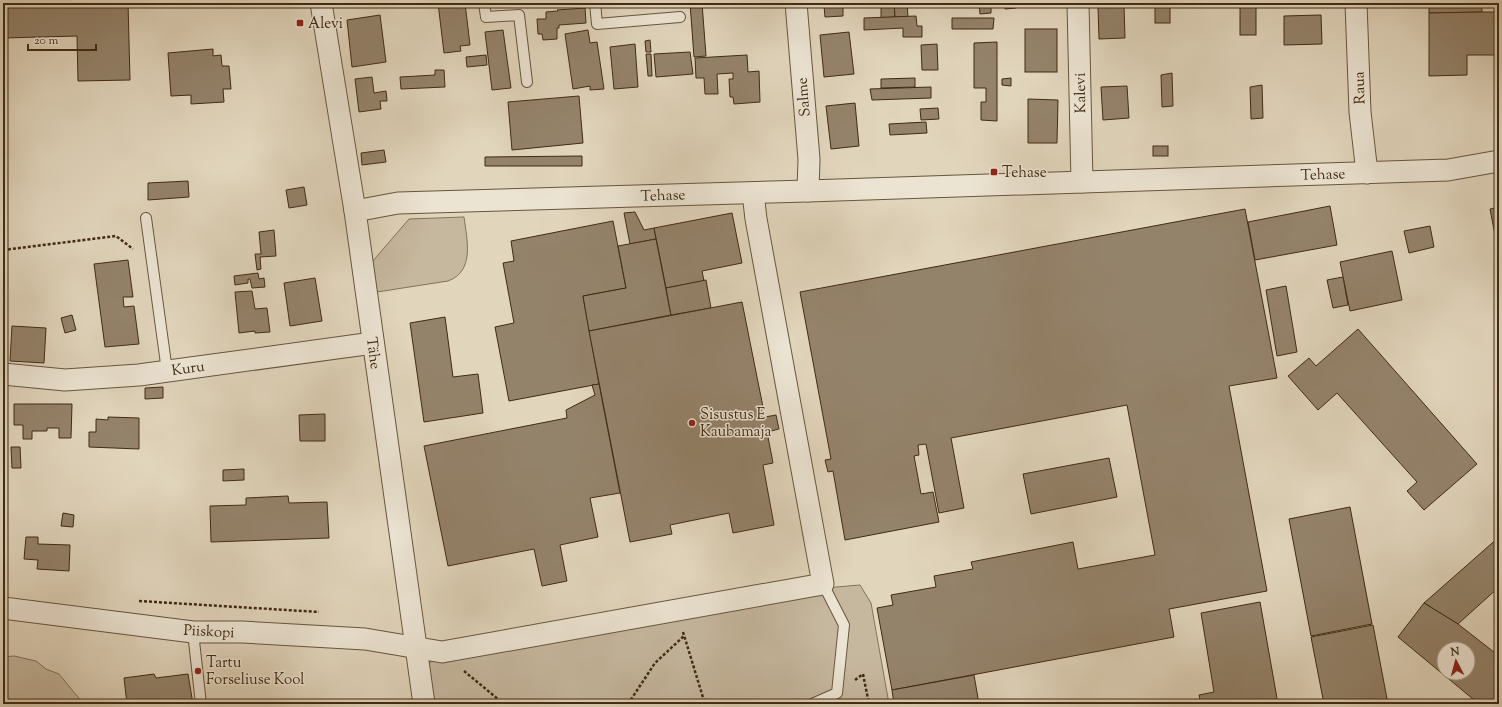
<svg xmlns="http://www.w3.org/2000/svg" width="1502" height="707" font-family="'Sorts Mill Goudy',serif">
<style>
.green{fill:#c6b89f;stroke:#837259}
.building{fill:#94836b;stroke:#402b13;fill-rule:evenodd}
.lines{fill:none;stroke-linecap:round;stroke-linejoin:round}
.service-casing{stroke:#68563d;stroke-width:12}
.minor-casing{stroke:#68563d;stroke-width:23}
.path{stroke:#402b13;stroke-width:2.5;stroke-dasharray:3 2;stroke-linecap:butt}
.service{stroke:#ece4d3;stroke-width:10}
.minor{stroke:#ece4d3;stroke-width:21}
.poi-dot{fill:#8f2418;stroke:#ece4d3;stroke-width:1.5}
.labels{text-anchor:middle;stroke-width:3;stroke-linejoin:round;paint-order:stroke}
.poi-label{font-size:15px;fill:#402b13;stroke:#ece4d3;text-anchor:start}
.street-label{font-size:15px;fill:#402b13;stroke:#ece4d3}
</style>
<rect width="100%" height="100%" fill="#e1d5bc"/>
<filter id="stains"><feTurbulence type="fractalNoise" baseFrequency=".005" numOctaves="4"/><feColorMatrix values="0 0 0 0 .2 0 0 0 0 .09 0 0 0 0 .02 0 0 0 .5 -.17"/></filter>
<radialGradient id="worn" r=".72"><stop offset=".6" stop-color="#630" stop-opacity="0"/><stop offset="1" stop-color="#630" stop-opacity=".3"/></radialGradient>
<!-- green -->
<g class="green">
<path d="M 464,217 C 467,240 475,271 448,281 L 377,292 L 372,262 L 409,219 Z"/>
<path d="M 860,585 L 871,603 L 889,704 L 430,704 L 425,663 L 836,587 Z"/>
<path d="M 14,656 L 36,661 L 46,669 L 59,674 L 78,697 L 82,704 L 3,704 L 3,657 Z"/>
</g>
<!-- building -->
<g class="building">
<path d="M 3,3 L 128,3 L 130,80 L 78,81 L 77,36 L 3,38 Z"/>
<path d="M 438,3 L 465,3 L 470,45 L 460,46 L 461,51 L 444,53 Z"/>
<path d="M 690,3 L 702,3 L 706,56 L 694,57 Z"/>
<path d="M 881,3 L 894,3 L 895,17 L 881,18 Z"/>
<path d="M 894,3 L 907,3 L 908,17 L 895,17 Z"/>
<path d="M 979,3 L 991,3 L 991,13 L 980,14 Z"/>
<path d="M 1004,3 L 1016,3 L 1016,8 L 1005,9 Z"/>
<rect x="1155" y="3" width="15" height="20"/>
<rect x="1240" y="3" width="16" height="32"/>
<path d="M 1429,3 L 1482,3 L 1482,12 L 1429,13 Z"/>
<path d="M 843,5 L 843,16 L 825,17 L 824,6 Z"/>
<path d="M 1124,6 L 1125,38 L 1099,39 L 1098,7 Z"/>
<path d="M 585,8 L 586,23 L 559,25 L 559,28 L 557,28 L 557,39 L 543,40 L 542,34 L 538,34 L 537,19 L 546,19 L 546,12 L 558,11 L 557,10 Z"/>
<path d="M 1482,12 L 1499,12 L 1499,55 L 1467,55 L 1467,75 L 1429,76 L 1429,13 Z"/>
<path d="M 380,15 L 386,62 L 352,67 L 347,20 Z"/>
<path d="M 1321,15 L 1322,44 L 1284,45 L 1284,16 Z"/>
<path d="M 916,16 L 917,26 L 922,26 L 922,37 L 903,37 L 903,28 L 864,30 L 864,18 Z"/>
<path d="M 952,18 L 994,18 L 993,29 L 952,29 Z"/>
<rect x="1025" y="29" width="32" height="43"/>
<path d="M 503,30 L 511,88 L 492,90 L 485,32 Z"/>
<path d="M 588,30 L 590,43 L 597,42 L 604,89 L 590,90 L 590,86 L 573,89 L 565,34 Z"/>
<path d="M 849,32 L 854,74 L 824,77 L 820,35 Z"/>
<path d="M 650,40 L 651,52 L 646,52 L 645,41 Z"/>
<path d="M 997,42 L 997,121 L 981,120 L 981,102 L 986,102 L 986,88 L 974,88 L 974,43 Z"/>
<path d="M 635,44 L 638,87 L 614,89 L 610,47 Z"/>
<path d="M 937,44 L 938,70 L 922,70 L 921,45 Z"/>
<path d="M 213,49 L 213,56 L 221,55 L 222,66 L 229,66 L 231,89 L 223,89 L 224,102 L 191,104 L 191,95 L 171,96 L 168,53 Z"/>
<path d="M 690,52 L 693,74 L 656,77 L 654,54 Z"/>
<path d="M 646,54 L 651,54 L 652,76 L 648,76 Z"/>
<path d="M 486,55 L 487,65 L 467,67 L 466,57 Z"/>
<path d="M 747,55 L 748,72 L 759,71 L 760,102 L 734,104 L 733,97 L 730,97 L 729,79 L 733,79 L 733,73 L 717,74 L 718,94 L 705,94 L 704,78 L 696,78 L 695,58 Z"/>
<path d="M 435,70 L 444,70 L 445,87 L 401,89 L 400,77 L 435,75 Z"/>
<path d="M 1172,73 L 1173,106 L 1162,107 L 1161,75 Z"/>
<path d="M 372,77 L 374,93 L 386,91 L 387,101 L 380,101 L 381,109 L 359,112 L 355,79 Z"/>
<path d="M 915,78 L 915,87 L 881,88 L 881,79 Z"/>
<path d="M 1011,78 L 1011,86 L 1002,85 L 1002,79 Z"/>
<path d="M 1262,85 L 1263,118 L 1251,119 L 1250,87 Z"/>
<path d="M 1127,86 L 1129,118 L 1103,120 L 1101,87 Z"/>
<path d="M 931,87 L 931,98 L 872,100 L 870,89 Z"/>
<path d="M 579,96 L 583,143 L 512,150 L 508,102 Z"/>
<path d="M 1028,99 L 1058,100 L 1057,143 L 1028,143 Z"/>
<path d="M 855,103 L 859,146 L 831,149 L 826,106 Z"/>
<path d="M 938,108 L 939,119 L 921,120 L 920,109 Z"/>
<path d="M 926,122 L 927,133 L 890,135 L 889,124 Z"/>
<rect x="1153" y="146" width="15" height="10"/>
<path d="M 384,150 L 386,162 L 362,165 L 361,153 Z"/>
<path d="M 582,156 L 582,166 L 485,166 L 485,157 Z"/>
<path d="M 188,181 L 189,197 L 148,200 L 148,183 Z"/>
<path d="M 304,187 L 307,205 L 289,208 L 286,190 Z"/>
<path d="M 1330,206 L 1337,245 L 1255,260 L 1248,222 Z"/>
<path d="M 1499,207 L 1499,256 L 1490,209 Z"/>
<path d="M 1245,209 L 1277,378 L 1229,386 L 1267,591 L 1169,609 L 1174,637 L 892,690 L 877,608 L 893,605 L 891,595 L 936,587 L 934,576 L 973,569 L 971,562 L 1073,542 L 1078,569 L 1155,555 L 1127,405 L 951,438 L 964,508 L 939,513 L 926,444 L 918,445 L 919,455 L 914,456 L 921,494 L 933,492 L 939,522 L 845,540 L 833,471 L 828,472 L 825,460 L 831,459 L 800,292 Z"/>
<path d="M 635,212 L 644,230 L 654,228 L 656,239 L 630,244 L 624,213 Z"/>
<path d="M 732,213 L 742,263 L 702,271 L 704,281 L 666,288 L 654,228 Z"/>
<path d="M 613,221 L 626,288 L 583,296 L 599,384 L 509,401 L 495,327 L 514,323 L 503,263 L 514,261 L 511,241 Z"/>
<path d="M 1430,226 L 1434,247 L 1409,253 L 1404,231 Z"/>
<path d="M 274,230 L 276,256 L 260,257 L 261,269 L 257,270 L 255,254 L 261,254 L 259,232 Z"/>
<path d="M 656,239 L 671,315 L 589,331 L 583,296 L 626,288 L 618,246 Z"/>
<path d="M 1392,251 L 1402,300 L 1350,311 L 1340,262 Z"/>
<path d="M 128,260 L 133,297 L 123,297 L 124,307 L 134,306 L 139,344 L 105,347 L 94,264 Z"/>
<path d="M 258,273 L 259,279 L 264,278 L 265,287 L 252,288 L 250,279 L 248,279 L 248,283 L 235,285 L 234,276 Z"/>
<path d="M 1343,277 L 1348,305 L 1333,308 L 1327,280 Z"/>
<path d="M 315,278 L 322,321 L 290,326 L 284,283 Z"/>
<path d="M 706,280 L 711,308 L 671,315 L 666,288 Z"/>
<path d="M 1286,286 L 1297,352 L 1277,356 L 1266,290 Z"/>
<path d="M 252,291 L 255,309 L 267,308 L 270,332 L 255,333 L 255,331 L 239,333 L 235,292 Z"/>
<path d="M 742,302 L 765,417 L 776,415 L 779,429 L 767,432 L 773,463 L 763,465 L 774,525 L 733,533 L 729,513 L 670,525 L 672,534 L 630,542 L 589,331 Z"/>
<path d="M 72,315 L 76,330 L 65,333 L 61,318 Z"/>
<path d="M 445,317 L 453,377 L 478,374 L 483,413 L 424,422 L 410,323 Z"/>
<path d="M 12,326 L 46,328 L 44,363 L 10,361 Z"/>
<path d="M 1358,329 L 1477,464 L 1424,510 L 1407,491 L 1417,482 L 1337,393 L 1318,410 L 1288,376 L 1309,358 L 1316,366 Z"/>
<path d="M 599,384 L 620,493 L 590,498 L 598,537 L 560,545 L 567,581 L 542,586 L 534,549 L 448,566 L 424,446 L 567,418 L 566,410 L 595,395 L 592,385 Z"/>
<path d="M 163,387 L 163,398 L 145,399 L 145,388 Z"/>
<path d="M 14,404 L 72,404 L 71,438 L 59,438 L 59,428 L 47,428 L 47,431 L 32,431 L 32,439 L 23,439 L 23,425 L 14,425 Z"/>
<path d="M 325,414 L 325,441 L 300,441 L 299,415 Z"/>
<path d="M 108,417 L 139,418 L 139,449 L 89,447 L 89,432 L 96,432 L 96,419 L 108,420 Z"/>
<path d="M 11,447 L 20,447 L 21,468 L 12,468 Z"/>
<path d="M 1109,458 L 1117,497 L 1031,514 L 1023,474 Z"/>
<path d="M 244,469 L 244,480 L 223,481 L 223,470 Z"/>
<path d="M 288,496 L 289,503 L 327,502 L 329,538 L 211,542 L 210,506 L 246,505 L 246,498 Z"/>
<path d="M 1350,507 L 1372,624 L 1311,636 L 1289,519 Z"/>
<path d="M 63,513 L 74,515 L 73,527 L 61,526 Z"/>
<path d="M 26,537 L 38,537 L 38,544 L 70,545 L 69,571 L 37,569 L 38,560 L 24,559 Z"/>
<path d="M 1499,537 L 1499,587 L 1458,624 L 1424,603 Z"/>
<path d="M 1260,602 L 1278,704 L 1201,704 L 1199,695 L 1214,692 L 1201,613 Z"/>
<path d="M 1424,603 L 1458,624 L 1499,656 L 1499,704 L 1479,704 L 1398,637 ZM 1444,649 L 1468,649 L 1468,673 L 1444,673 Z"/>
<path d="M 1373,625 L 1388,704 L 1324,704 L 1311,637 Z"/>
<path d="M 154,674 L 156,678 L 188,674 L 193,704 L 127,704 L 124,678 Z"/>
<path d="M 974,675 L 979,704 L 894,704 L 892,690 Z"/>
</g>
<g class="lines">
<!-- service casing -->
<g class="service-casing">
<g id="service">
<path d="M 484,3 L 486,17 L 519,15 L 527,82"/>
<path d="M 595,3 L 597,24 L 680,17"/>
<path d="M 146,218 L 167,371"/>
<path d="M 193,632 L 201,704"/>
<path d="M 812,704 L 837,693 L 844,625 L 823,584"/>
</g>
</g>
<!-- minor casing -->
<g class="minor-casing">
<g id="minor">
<path d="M 321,3 L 355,211 L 424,704"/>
<path d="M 796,3 L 809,159 L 808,191"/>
<path d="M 1078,3 L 1082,182"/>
<path d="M 1356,3 L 1360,112 L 1367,173"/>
<path d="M 355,211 L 398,203 L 808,191 L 1448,170 L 1499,161"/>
<path d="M 3,374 L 65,380 L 139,375 L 373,343"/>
<path d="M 3,608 L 193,632 L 242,632 L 365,639 L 442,652 L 823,584 L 756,219 L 753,193"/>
</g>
</g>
<!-- path -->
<g class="path">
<path d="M 3,250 L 116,236 L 133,249"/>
<path d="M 139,601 L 319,612"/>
<path d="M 683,632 L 705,704"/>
<path d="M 464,671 L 504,704"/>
<path d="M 855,680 L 863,674 L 869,704"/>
<path d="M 628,704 L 655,663 L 684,636"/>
</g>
<!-- service -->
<use href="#service" class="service"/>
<!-- minor -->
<use href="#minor" class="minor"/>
</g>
<!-- markers -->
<g class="poi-dot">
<rect x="296" y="19" width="8" height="8" rx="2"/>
<rect x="990" y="168" width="8" height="8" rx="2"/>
<circle cx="692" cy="423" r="4"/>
<circle cx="198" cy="671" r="4"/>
</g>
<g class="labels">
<!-- poi labels -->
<g class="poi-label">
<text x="308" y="28">Alevi</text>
<text x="1002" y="177">Tehase</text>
<text x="700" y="419">Sisustus E<tspan x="700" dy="17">Kaubamaja</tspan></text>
<text x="206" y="667">Tartu<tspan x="206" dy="17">Forseliuse Kool</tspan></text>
</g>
<!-- street labels -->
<g class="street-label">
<text transform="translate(1359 88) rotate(-92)" y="5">Raua</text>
<text transform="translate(1080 93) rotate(-91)" y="5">Kalevi</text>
<text transform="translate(803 97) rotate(-95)" y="5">Salme</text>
<text transform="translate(1323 174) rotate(-2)" y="5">Tehase</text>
<text transform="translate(663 195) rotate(-2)" y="5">Tehase</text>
<text transform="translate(374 353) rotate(82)" y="5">Tähe</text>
<text transform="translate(188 368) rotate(-8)" y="5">Kuru</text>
<text transform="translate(209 631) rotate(3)" y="5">Piiskopi</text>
</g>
</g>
<!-- margin -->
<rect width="1502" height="707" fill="none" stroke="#e1d5bc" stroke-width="16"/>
<rect x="4" y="4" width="1494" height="699" fill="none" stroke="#402b13" stroke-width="2"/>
<rect x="8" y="8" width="1486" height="691" fill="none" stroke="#402b13"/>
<!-- north arrow -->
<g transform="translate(1456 661) rotate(354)"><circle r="19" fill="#ece4d3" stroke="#a79a86"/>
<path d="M0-3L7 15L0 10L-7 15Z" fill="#8f2418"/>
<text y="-6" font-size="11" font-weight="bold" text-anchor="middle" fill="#402b13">N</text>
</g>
<!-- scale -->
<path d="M28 44v6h68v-6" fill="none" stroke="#402b13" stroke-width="2"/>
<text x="34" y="44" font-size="12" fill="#402b13" stroke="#ece4d3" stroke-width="3" paint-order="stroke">20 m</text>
<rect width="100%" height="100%" filter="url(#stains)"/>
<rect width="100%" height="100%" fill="url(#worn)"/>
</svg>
